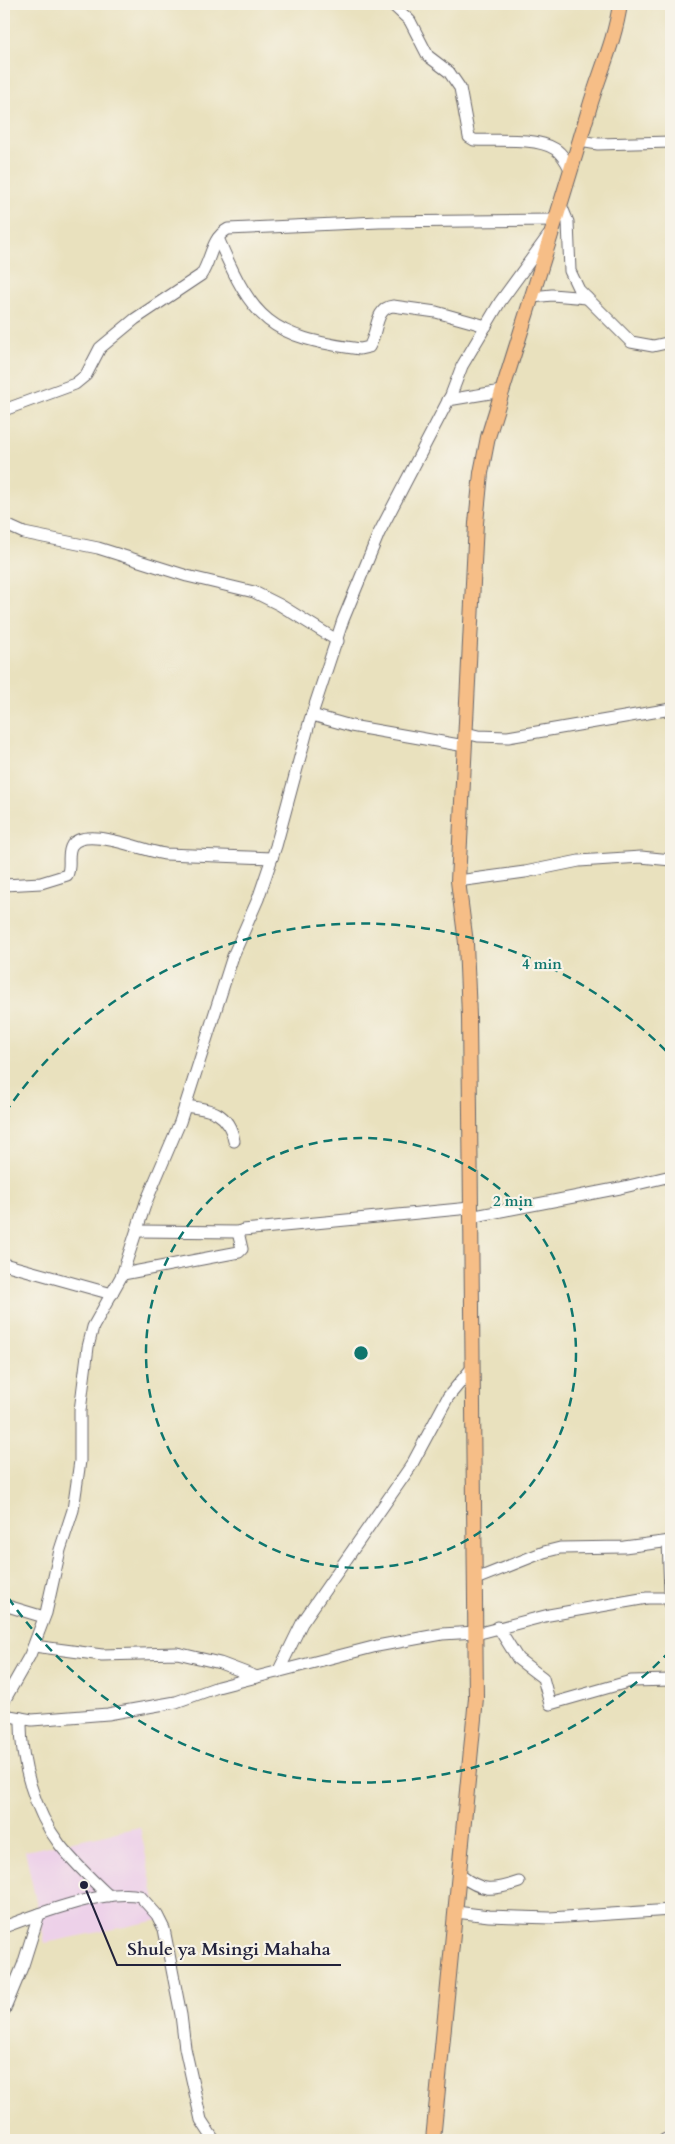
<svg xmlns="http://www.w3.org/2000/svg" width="675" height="2144" font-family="Cardo,serif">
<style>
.built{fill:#edd1e9}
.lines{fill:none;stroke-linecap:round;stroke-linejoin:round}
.minor-casing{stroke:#686569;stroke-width:13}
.major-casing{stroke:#686569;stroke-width:16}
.minor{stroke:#fff;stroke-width:11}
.major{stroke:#f6be87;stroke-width:14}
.ring{fill:none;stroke:#0f766e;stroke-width:2.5;stroke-dasharray:9 6}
.centre{fill:#0f766e;stroke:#f7f3e8;stroke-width:2.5}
.ring-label{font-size:15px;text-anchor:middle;font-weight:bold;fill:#0f766e;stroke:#f7f3e8;stroke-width:4.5;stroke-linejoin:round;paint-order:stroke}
.leader{fill:none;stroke:#22223b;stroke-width:2}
.callout-dot{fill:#22223b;stroke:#f7f3e8;stroke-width:2}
.callout-label{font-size:18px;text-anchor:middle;font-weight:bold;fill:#22223b;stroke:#f7f3e8;stroke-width:4.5;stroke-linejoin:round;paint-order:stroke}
</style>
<rect width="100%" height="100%" fill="#f7f3e8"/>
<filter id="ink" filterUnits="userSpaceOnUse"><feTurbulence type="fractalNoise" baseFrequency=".02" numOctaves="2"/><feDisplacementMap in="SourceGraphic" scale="10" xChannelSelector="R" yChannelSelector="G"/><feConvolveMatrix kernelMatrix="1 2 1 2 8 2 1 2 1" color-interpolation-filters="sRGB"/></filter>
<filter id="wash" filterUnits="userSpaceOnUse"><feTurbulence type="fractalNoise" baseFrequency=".0096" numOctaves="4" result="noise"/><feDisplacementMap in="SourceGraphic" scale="20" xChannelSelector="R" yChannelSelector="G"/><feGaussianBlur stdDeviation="1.12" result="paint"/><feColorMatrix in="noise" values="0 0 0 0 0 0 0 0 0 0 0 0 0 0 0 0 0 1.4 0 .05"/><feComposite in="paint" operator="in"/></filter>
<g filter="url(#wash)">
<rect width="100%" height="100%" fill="#e9e1be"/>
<!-- built -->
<path class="built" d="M 140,1827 L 159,1920 L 45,1943 L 25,1851 Z"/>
</g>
<g filter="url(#ink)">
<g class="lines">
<!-- minor casing -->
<g class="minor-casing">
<g id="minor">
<path d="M 392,4 L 410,21 L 428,56 L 449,72 L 460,88 L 469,137 L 474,140 C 496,141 536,137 555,149 C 563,154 567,163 571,171"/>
<path d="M 580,141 L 598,144 L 671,142"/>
<path d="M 561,205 L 568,222 L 570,271 L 579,290 L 631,342 L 653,346 L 671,342"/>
<path d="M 218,238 C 253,321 270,337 360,349 L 369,347 C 378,334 374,308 393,306 L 436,312 L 486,326"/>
<path d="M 532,297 L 552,295 L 587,298"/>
<path d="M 448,400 L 502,391"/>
<path d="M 4,410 L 75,384 L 86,375 L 100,348 L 135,319 L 201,275 C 211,261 211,238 228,229 L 379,222 L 557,220"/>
<path d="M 4,524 L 24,533 L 98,548 L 187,576 L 254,592 L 280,605 L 338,641"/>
<path d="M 312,715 L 351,726 L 465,746"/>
<path d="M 466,733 L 478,736 L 508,737 L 671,709"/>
<path d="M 458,881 L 525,872 L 579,861 L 641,857 L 671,860"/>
<path d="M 4,885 L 41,883 L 67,875 C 72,866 66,854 72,845 C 86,825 145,852 165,854 L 272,858"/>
<path d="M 185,1106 C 211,1109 229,1112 234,1141"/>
<path d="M 470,1217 L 620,1188 L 671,1176"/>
<path d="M 137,1231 L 238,1232"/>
<path d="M 4,1264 L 112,1294"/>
<path d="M 123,1274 L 239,1252 L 242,1249 L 238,1232 L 243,1230 L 470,1208"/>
<path d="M 668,1541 L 671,1617"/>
<path d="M 476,1579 L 544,1552 L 560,1548 L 624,1547 L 671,1541"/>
<path d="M 4,1605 L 44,1617"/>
<path d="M 498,1627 L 518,1659 L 543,1678 L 550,1704 L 631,1681 L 671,1680"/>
<path d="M 476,1634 L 549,1615 L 647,1598 L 669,1598"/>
<path d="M 34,1646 L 102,1655 L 177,1653 L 220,1663 L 257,1677"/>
<path d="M 278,1672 L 302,1623 L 411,1466 L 448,1397 L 472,1368"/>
<path d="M 4,1701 L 30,1655 L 46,1613 L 60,1550 L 73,1510 L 80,1461 L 80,1411 L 88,1347 L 93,1327 L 122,1275 L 146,1202 L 180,1122 L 233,956 L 258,899 L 276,846 L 310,720 L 343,620 L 379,533 L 451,395 L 462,366 L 500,302 L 548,236"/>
<path d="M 4,1715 L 32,1720 L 108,1714 L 176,1702 L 218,1687 L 377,1646 L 442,1634 L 476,1632"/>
<path d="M 21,1718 C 20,1761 34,1811 60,1845 C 75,1864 92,1880 109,1896"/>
<path d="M 460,1875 C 482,1892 493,1891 519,1882"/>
<path d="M 456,1912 L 489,1916 L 550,1918 L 671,1910"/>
<path d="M 4,1927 C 38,1914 106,1888 140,1896 L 157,1915 L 164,1929 L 181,2015 L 185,2048 L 201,2120 L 214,2140"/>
<path d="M 4,2011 L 23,1965 L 39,1914"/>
<path d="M 664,2140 L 671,2137"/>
</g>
</g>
<!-- major casing -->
<g class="major-casing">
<path id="major" d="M 433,2140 L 476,1698 L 469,1016 L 466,943 L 458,881 L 476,523 L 481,473 L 488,437 C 522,327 557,219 589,109 C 599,74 615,41 620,4"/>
</g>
<!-- minor -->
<use href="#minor" class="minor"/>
<!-- major -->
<use href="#major" class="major"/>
</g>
</g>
<!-- distance rings -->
<g class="ring">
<circle cx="361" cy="1353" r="215"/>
<path d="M670 1651A429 429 0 0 1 5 1593M5 1113A429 429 0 0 1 670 1055"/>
</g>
<circle cx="361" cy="1353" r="8" class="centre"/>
<g class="ring-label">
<text x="542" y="969">4 min</text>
<text x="513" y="1206">2 min</text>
</g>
<!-- callouts -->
<path class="leader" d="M84 1885L117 1965H341"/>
<circle class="callout-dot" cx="84" cy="1885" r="5"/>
<g class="callout-label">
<text x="229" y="1955">Shule ya Msingi Mahaha</text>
</g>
<!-- margin -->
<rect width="675" height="2144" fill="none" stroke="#f7f3e8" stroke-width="20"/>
</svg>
